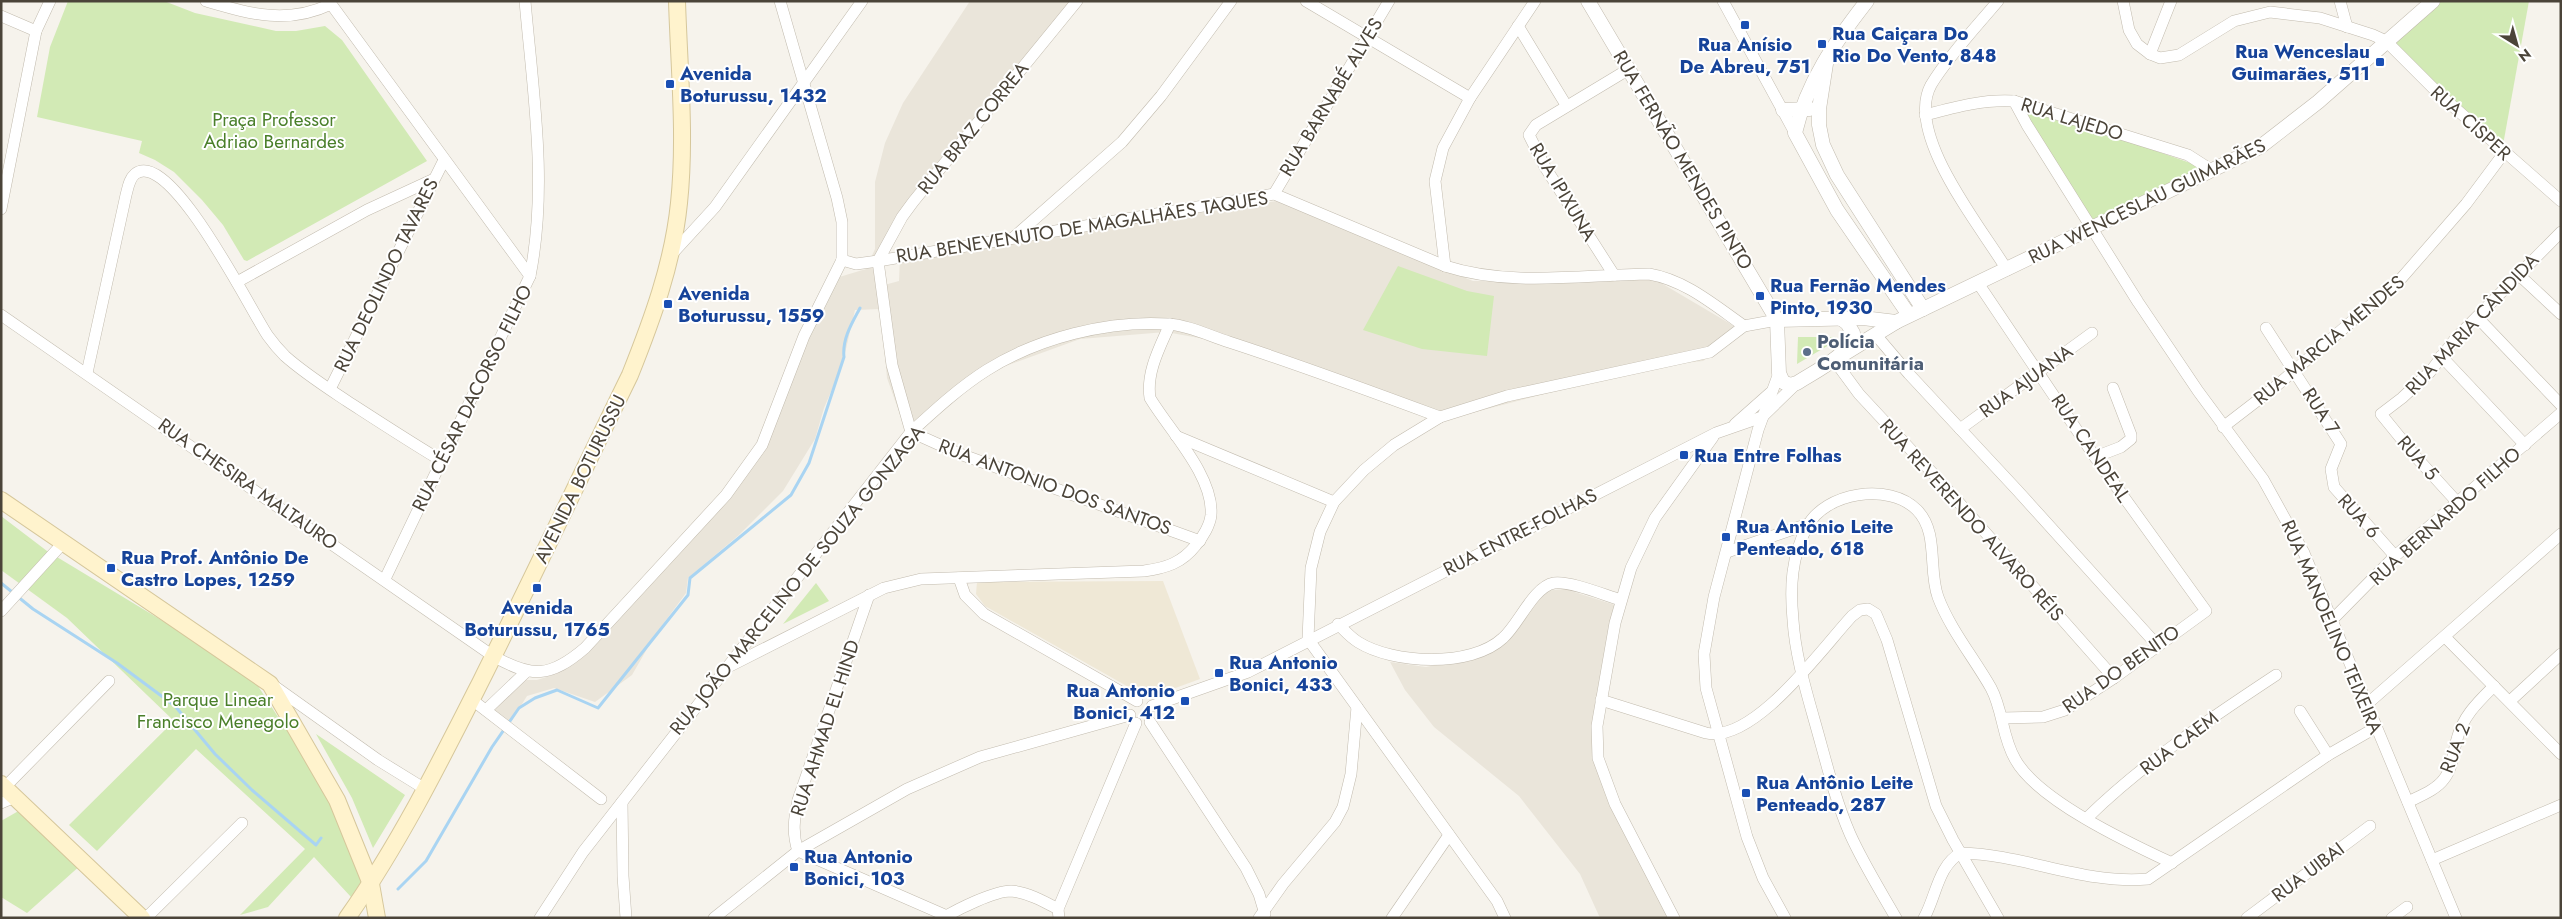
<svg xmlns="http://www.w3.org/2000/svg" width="2562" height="919" font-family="Jost,sans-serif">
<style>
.residential{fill:#eae5da}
.education{fill:#efe8d6}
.green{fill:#d2eab5}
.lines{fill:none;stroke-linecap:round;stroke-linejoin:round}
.stream{stroke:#a9d4f2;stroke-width:3}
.minor-casing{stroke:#c2bbae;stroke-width:12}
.tertiary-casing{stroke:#c2bbae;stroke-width:15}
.secondary-casing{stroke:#d6c79b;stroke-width:18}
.minor{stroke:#fff;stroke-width:11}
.tertiary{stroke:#fff;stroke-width:14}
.secondary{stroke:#fff3cd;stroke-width:16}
.transit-dot{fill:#1a4fb4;stroke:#fff;stroke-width:2}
.service-dot{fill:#5c6f8a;stroke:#fff;stroke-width:2}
.labels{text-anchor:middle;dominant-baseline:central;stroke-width:4;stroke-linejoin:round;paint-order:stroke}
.transit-label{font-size:19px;font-weight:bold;fill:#164399;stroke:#fff;text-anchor:start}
.street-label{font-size:19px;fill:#4b4439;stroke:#fff}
.park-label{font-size:19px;fill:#4a7f2a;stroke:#fff}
.service-label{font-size:19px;font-weight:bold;fill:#4e5e75;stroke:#fff;text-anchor:start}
</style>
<rect width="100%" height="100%" fill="#f6f3ec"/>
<g class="residential">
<polygon points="970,1 1071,1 898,218 877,287 899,281 900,258 1277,201 1473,281 1656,280 1734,326 1719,351 1703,361 1648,367 1441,421 1221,342 1166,332 1080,339 989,372 908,437 887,378 881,309 855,310 842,366 824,408 815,439 783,491 739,535 688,578 686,593 655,635 632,675 595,702 554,688 527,696 505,731 486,716 519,680 537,680 556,674 580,659 740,473 759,446 836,278 866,269 875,249 875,182 885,143 903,103"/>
<polygon points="1565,589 1615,605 1600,693 1604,786 1670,918 1600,918 1580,874 1519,796 1434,727 1405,690 1390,662 1426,667 1493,652 1543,591"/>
</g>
<polygon class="education" points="1163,581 1200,679 1148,698 985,606 976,594 977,582"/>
<g class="green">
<polygon points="68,1 164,1 195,13 276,31 296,31 325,26 342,40 427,161 247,261 244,260 223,225 202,200 174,172 155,160 139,153 142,141 37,117 50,47"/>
<polygon points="2428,1 2529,1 2503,145 2386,41"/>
<polygon points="2014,101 2213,171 2093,229"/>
<polygon points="1398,266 1467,291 1494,296 1487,356 1422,349 1363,330"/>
<polygon points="1798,337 1836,337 1829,345 1797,364"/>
<polygon points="1,516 47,551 229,661 258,686 280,720 295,737 343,827 361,882 351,897 314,857 268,907 240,915 305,849 196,749 97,851 69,825 174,721 67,618 1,570"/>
<polygon points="816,583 829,601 783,624"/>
<polygon points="316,734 405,795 373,848 352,798"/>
<polygon points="22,809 82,864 27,913 1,897 1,821"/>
</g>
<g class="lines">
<g class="stream">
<polyline points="1,583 33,609 117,663 175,706 215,754 252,790 316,845 321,838"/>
<path d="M398 889 426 861 492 747 519 708 535 698 557 690 598 708 688 595 690 578 791 495 809 463 844 357C842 339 852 323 860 308"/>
</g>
<defs>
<g id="minor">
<path d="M206 1C251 14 287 25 331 4L530 276"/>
<polyline points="780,1 837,198 842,222 842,260"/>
<polyline points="1306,1 1470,98"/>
<polyline points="1723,1 1795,133"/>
<path d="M1998 1C1977 26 1947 58 1931 85 1904 134 1982 228 2007 270"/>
<polyline points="2123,1 2129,30 2137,44 2150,54 2160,58 2179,55 2234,21 2270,12 2320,18 2373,35 2386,41 2440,95 2561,201"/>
<polyline points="2340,1 2347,27"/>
<polyline points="1,16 36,31"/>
<polyline points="1518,26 1566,105"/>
<polyline points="2150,54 2171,1"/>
<polyline points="2014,101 2027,125 2138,302 2198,391 2263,479 2304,553 2456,918"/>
<path d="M1925 115C1955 107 1984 99 2014 101L2188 155 2213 171"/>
<polyline points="1274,194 1389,1"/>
<polyline points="1,209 36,31 50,1"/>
<polyline points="1013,238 1122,142 1161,96 1231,1"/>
<polyline points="671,255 715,207 862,1"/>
<path d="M842 260 856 264 878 261 1274 194 1445 266C1510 287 1581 275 1649 274 1685 280 1714 305 1744 326"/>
<polyline points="1445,266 1435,181 1443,148 1470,98 1535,1"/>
<polyline points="2518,274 2561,314"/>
<polyline points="1614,275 1545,167 1529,135 1536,125 1629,69"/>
<polyline points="237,282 367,210 432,180"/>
<polyline points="1978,283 2095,457 2206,611 2114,678 2065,710 2043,717 2003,718"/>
<path d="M1 315 493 656C532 678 550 678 585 648L726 495 762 445 804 336 842 260"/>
<polyline points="2477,317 2561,405"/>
<polyline points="2266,328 2341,444 2331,469 2334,487 2395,556"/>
<polyline points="1875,334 1909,374 2017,490 2157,645"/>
<polyline points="2441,356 2525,445"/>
<polyline points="1834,360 1859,394 1939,480 2114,678"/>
<path d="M87 373 126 195C128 188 129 179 135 174 170 146 253 315 268 336 273 343 279 350 285 356 304 373 326 387 347 401 378 421 410 442 442 461"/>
<polyline points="1779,373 1758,430 1714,597 1704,654 1706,688 1747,837 1763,878 1785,918"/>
<polyline points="330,389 444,160"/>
<polyline points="1735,424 1770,393"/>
<polyline points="2223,427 2275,387 2399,281 2466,204 2504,153"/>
<polyline points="1960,429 2092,333"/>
<polyline points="911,432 892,365 878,261 902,217 913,202 1077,1"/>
<polyline points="911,432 960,454 1200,541"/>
<polyline points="1176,436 1334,502"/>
<polyline points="2095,457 2121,447 2131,439 2131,435 2113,388"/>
<polyline points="2457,502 2416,457 2381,414 2402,398 2430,372 2455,339 2561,232"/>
<polyline points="1727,552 1808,524"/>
<polyline points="959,578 965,595 984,614 1137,701"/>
<path d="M385 579 530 276C548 186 533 92 525 1"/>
<path d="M869 595 798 800C794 819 792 833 798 851L947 916"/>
<polyline points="1,611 63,543"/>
<polyline points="2332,620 2395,556 2561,413"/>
<path d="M1338 624C1344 630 1350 637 1358 642 1393 664 1471 668 1503 638 1519 624 1533 587 1554 583 1571 581 1604 595 1621 600"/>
<polyline points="2445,637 2561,754"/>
<path d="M730 666 884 588 921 579 1144 571C1166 568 1182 563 1196 545 1203 537 1210 525 1211 515 1214 476 1169 430 1150 398 1146 372 1160 347 1170 324"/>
<polyline points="274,686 378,760 425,789"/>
<polyline points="471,699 601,799"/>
<path d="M1601 700 1706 733C1754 744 1823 647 1852 616L1860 610 1868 609 1876 614 1887 640 1936 806 1953 840 1998 918"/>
<polyline points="2510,701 2561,654"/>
<polyline points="2366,705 2561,534"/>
<polyline points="1152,706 1248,672 1716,433 1762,417 1797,383"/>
<polyline points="486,710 526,672"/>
<polyline points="2300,711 2328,755"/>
<polyline points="1150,722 1246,868 1259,894 1265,914"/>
<polyline points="5,787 109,681"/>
<polyline points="622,802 623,876 626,918"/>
<path d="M2408 802C2420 796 2436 790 2444 779 2453 768 2453 752 2457 739 2463 716 2478 702 2494 686"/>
<polyline points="1,803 15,797"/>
<path d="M2087 818C2143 763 2211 718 2276 675"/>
<polyline points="2432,860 2561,805"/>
<polyline points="146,918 242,823"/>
<path d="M540 918 583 852 911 432C935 410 960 387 987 370 1038 338 1108 320 1168 324 1188 325 1210 336 1229 342 1300 365 1370 391 1440 417"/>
<polyline points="714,918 798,851 907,789 980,757 1130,715"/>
<path d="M943 918C958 909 994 891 1011 891 1027 892 1045 902 1058 909"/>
<polyline points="1059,918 1058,909 1136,723"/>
<polyline points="1259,918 1283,884 1335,822 1343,807 1351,774 1357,707"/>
<polyline points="1392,918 1449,835"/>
<polyline points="1505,918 1497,901 1308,639 1311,568 1320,532 1334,502 1364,470 1394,445 1440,417 1507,396 1710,352 1744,326 1777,320"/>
<polyline points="1674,918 1615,804 1598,758 1597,726 1615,623 1631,568 1655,518 1713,437"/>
<path d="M1896 918C1880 890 1863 863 1850 834 1834 797 1825 757 1814 719 1805 687 1795 653 1793 620 1790 588 1791 557 1807 527 1825 492 1889 482 1917 510 1939 532 1928 570 1938 597 1950 629 1974 658 1991 688 2003 710 2002 737 2015 759 2037 800 2129 843 2172 863"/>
<path d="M1924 918C1936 897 1938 865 1961 853 2023 854 2085 885 2148 879L2328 755 2375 728"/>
<polyline points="2247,918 2370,826"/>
<polyline points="2392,918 2407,907"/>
</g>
<g id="tertiary">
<path d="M1588 1 1777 320 1779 373 1783 382 1790 385 1797 383C1812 373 1854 353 1853 333L1847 323 1840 318"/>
<path d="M1867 1C1835 42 1807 82 1795 133L1837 210 1909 315"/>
<polyline points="1826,64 1819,109 1819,125 1823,145 1837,175 1923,309"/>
<polyline points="1783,110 1810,109"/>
<polyline points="1777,320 1863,318 1896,322"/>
<polyline points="1834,360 1896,322 2260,147 2318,102 2433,1"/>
</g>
<g id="secondary">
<polyline points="1,500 270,684 337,800 371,884 377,918"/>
<polyline points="1,784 142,918"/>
<path d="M347 918C399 844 440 762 481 681 532 579 580 477 630 375 652 320 673 263 679 203 686 137 679 68 677 1"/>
</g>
</defs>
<use href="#minor" class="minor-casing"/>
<use href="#tertiary" class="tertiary-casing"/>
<use href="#secondary" class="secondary-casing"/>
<use href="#minor" class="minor"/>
<use href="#tertiary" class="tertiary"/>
<use href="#secondary" class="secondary"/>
</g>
<g class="transit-dot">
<rect x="1740" y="20" width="10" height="10" rx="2.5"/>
<rect x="1817" y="39" width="10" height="10" rx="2.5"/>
<rect x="2375" y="57" width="10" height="10" rx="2.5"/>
<rect x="665" y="79" width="10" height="10" rx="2.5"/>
<rect x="1755" y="291" width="10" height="10" rx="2.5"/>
<rect x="663" y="299" width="10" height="10" rx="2.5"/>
<rect x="1679" y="450" width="10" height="10" rx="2.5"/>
<rect x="1721" y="532" width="10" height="10" rx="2.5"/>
<rect x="106" y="563" width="10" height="10" rx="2.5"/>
<rect x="532" y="583" width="10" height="10" rx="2.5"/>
<rect x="1214" y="668" width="10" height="10" rx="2.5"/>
<rect x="1180" y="696" width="10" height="10" rx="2.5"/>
<rect x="1741" y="788" width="10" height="10" rx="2.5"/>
<rect x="789" y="862" width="10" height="10" rx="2.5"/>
</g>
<circle class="service-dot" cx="1807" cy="352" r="5"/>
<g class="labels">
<g class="transit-label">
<text x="1832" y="33">Rua Caiçara Do<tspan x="1832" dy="22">Rio Do Vento, 848</tspan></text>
<text x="1745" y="44" text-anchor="middle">Rua Anísio<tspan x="1745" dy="22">De Abreu, 751</tspan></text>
<text x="2370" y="51" text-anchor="end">Rua Wenceslau<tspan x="2370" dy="22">Guimarães, 511</tspan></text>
<text x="680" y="73">Avenida<tspan x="680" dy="22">Boturussu, 1432</tspan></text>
<text x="1770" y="285">Rua Fernão Mendes<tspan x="1770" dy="22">Pinto, 1930</tspan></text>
<text x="678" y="293">Avenida<tspan x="678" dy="22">Boturussu, 1559</tspan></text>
<text x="1694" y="455">Rua Entre Folhas</text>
<text x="1736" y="526">Rua Antônio Leite<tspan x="1736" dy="22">Penteado, 618</tspan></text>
<text x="121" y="557">Rua Prof. Antônio De<tspan x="121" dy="22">Castro Lopes, 1259</tspan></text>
<text x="537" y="607" text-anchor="middle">Avenida<tspan x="537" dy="22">Boturussu, 1765</tspan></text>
<text x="1229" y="662">Rua Antonio<tspan x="1229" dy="22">Bonici, 433</tspan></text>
<text x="1175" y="690" text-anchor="end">Rua Antonio<tspan x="1175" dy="22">Bonici, 412</tspan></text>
<text x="1756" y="782">Rua Antônio Leite<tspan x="1756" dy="22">Penteado, 287</tspan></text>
<text x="804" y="856">Rua Antonio<tspan x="804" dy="22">Bonici, 103</tspan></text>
</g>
<g class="street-label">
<text transform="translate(1331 97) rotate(-59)">RUA BARNABÉ ALVES</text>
<text transform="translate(2072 119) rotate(17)">RUA LAJEDO</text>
<text transform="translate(2471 123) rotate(42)">RUA CÍSPER</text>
<text transform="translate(973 128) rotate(-51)">RUA BRAZ CORREA</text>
<text transform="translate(1683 160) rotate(59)">RUA FERNÃO MENDES PINTO</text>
<text transform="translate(1563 192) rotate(59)">RUA IPIXUNA</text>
<text transform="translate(2147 201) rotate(-26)">RUA WENCESLAU GUIMARÃES</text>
<text transform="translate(1082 227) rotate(-9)">RUA BENEVENUTO DE MAGALHÃES TAQUES</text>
<text transform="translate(386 275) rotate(-64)">RUA DEOLINDO TAVARES</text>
<text transform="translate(2472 324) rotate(-47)">RUA MARIA CÂNDIDA</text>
<text transform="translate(2329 340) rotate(-40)">RUA MÁRCIA MENDES</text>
<text transform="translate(2026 381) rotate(-36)">RUA AJUANA</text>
<text transform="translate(472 398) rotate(-64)">RUA CÉSAR DACORSO FILHO</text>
<text transform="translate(2321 411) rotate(57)">RUA 7</text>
<text transform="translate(2091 448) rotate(56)">RUA CANDEAL</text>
<text transform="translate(2418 458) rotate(49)">RUA 5</text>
<text transform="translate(580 479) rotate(-64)">AVENIDA BOTURUSSU</text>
<text transform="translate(248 484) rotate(35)">RUA CHESIRA MALTAURO</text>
<text transform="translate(1055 487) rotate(20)">RUA ANTONIO DOS SANTOS</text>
<text transform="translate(2359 516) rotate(48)">RUA 6</text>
<text transform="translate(2445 516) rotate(-42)">RUA BERNARDO FILHO</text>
<text transform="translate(1972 520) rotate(48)">RUA REVERENDO ALVARO RÉIS</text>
<text transform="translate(1520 532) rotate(-27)">RUA ENTRE-FOLHAS</text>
<text transform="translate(797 580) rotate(-51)">RUA JOÃO MARCELINO DE SOUZA GONZAGA</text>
<text transform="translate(2332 627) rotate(67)">RUA MANOELINO TEIXEIRA</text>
<text transform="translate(2121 669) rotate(-35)">RUA DO BENITO</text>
<text transform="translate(825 728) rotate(-72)">RUA AHMAD EL HIND</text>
<text transform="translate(2179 743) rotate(-37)">RUA CAEM</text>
<text transform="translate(2455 748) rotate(-69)">RUA 2</text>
<text transform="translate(2308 872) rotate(-37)">RUA UIBAI</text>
</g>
<g class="park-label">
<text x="274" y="119">Praça Professor<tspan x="274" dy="22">Adriao Bernardes</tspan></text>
<text x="218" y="699">Parque Linear<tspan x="218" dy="22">Francisco Menegolo</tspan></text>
</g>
<g class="service-label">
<text x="1817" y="341">Polícia<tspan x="1817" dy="22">Comunitária</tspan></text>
</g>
</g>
<rect width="2562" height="919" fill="none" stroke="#4b4439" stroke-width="5"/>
<g transform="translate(2517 45) rotate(143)" stroke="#ffffff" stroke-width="4" paint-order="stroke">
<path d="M0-4L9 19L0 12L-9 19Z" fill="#4b4439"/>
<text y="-8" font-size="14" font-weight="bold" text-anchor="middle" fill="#4b4439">N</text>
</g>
</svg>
